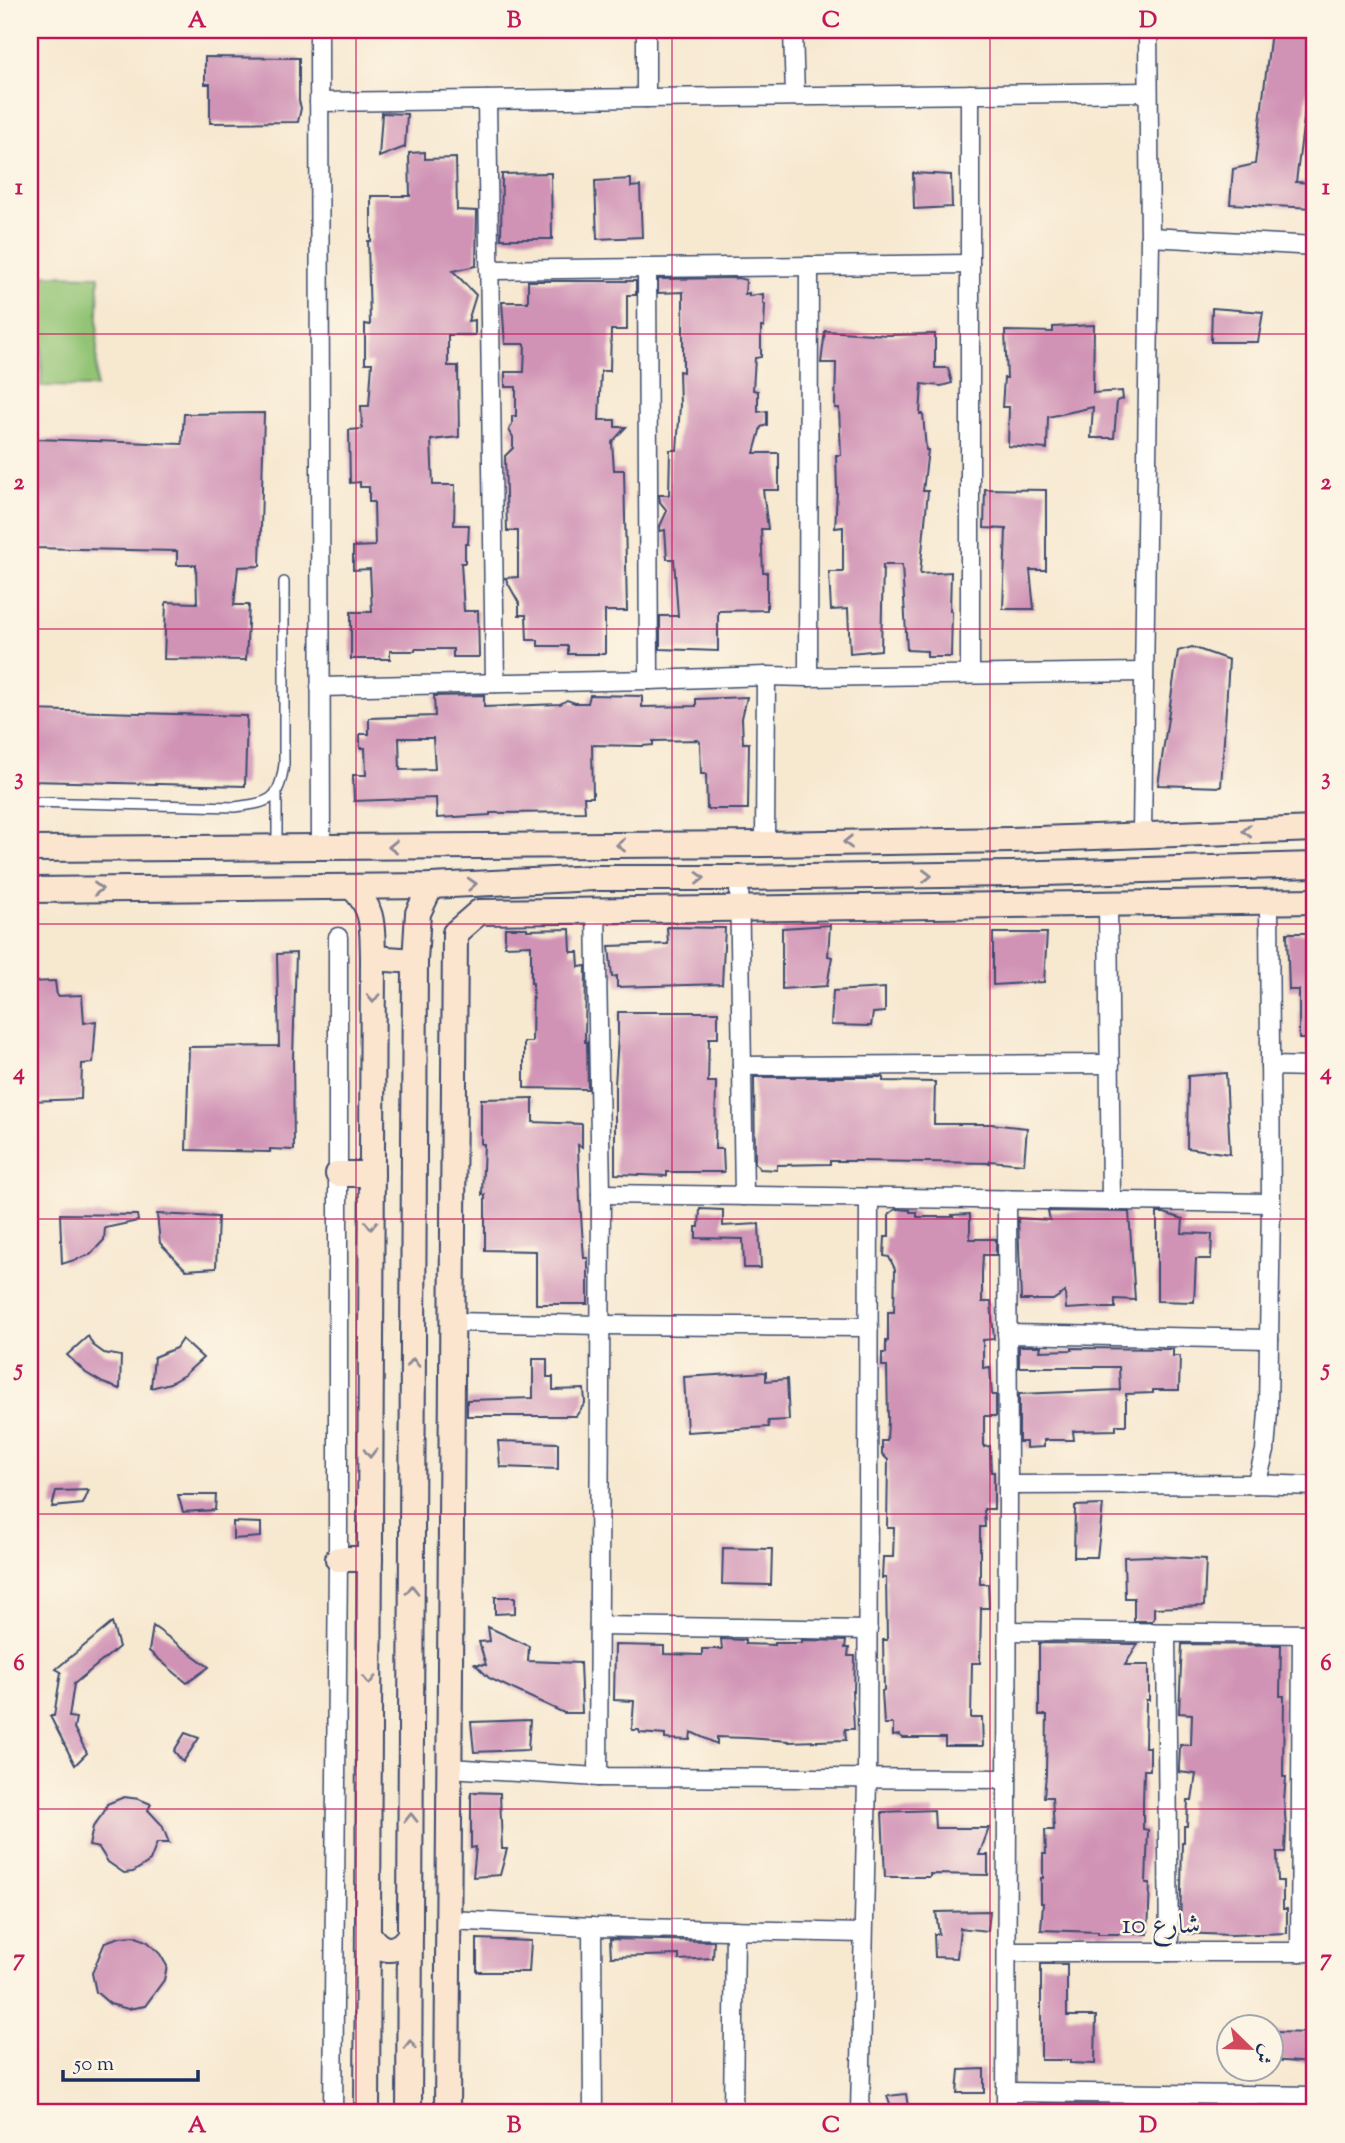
<svg xmlns="http://www.w3.org/2000/svg" width="1345" height="2143" font-family="'Sorts Mill Goudy',Amiri,serif">
<style>
.green{fill:#93c474;stroke:#577a69;stroke-width:2}
.building{fill:#d093b5;fill-rule:evenodd}
.lines{fill:none;stroke-linecap:round;stroke-linejoin:round}
.lane-casing{stroke:#3c4b6f;stroke-width:12}
.street-casing{stroke:#3c4b6f;stroke-width:21}
.secondary-casing{stroke:#3c4b6f;stroke-width:28}
.lane{stroke:#fff;stroke-width:9}
.street{stroke:#fff;stroke-width:18}
.secondary{stroke:#fbe5cf;stroke-width:24}
.oneway{stroke:#8b8a96}
.grid{fill:none;stroke:#c2185b;stroke-width:2;stroke-opacity:0.55}
.labels{text-anchor:middle;dominant-baseline:central;stroke-width:5;stroke-linejoin:round;paint-order:stroke}
.street-label{font-size:28px;fill:#1b2f5e;stroke:#fcf5e5}
.neatline{fill:none;stroke:#c2185b;stroke-width:2.5}
.grid-label{font-size:23px;text-anchor:middle;font-weight:bold;fill:#c2185b}
</style>
<rect width="100%" height="100%" fill="#fcf5e5"/>
<filter id="ink" filterUnits="userSpaceOnUse"><feTurbulence type="fractalNoise" baseFrequency=".0143" numOctaves="2"/><feDisplacementMap in="SourceGraphic" scale="14" xChannelSelector="R" yChannelSelector="G"/><feConvolveMatrix kernelMatrix="1 2 1 2 8 2 1 2 1" color-interpolation-filters="sRGB"/></filter>
<filter id="wash" filterUnits="userSpaceOnUse"><feTurbulence type="fractalNoise" baseFrequency=".00686" numOctaves="4" result="noise"/><feDisplacementMap in="SourceGraphic" scale="28" xChannelSelector="R" yChannelSelector="G"/><feGaussianBlur stdDeviation="1.57" result="paint"/><feColorMatrix in="noise" values="0 0 0 0 0 0 0 0 0 0 0 0 0 0 0 0 0 1.4 0 .05"/><feComposite in="paint" operator="in"/></filter>
<g filter="url(#wash)">
<rect width="100%" height="100%" fill="#f7e8d0"/>
<polygon class="green" points="44,275 99,276 96,387 41,386"/>
<g id="blocks">
<g class="building">
<polygon points="1271,31 1315,33 1296,182 1315,183 1315,208 1230,204 1233,169 1255,164"/>
<polygon points="205,57 299,58 299,101 301,108 298,122 210,123 210,84 205,84"/>
<polygon points="382,113 407,114 405,147 379,157"/>
<polygon points="425,152 425,159 456,158 457,210 477,211 476,266 453,271 476,295 468,321 475,320 475,335 448,335 448,366 458,366 459,437 431,440 433,485 455,485 454,525 469,525 468,544 465,544 465,563 461,563 464,611 478,611 479,657 453,657 453,649 415,649 415,651 390,651 390,659 351,659 351,612 372,612 370,569 353,570 353,547 375,546 374,502 369,502 369,487 360,487 360,482 350,483 349,430 362,429 361,406 369,406 372,363 365,363 365,324 370,325 368,241 371,241 371,196 410,196 409,153"/>
<polygon points="551,173 552,239 501,239 502,174"/>
<polygon points="913,173 951,175 952,207 914,209"/>
<polygon points="631,179 631,187 640,186 642,237 597,239 595,181"/>
<polygon points="738,278 746,280 745,294 749,293 749,296 763,294 763,304 765,304 764,327 761,327 761,357 755,358 753,390 758,391 758,412 767,411 767,425 761,427 754,453 779,453 779,490 763,490 768,529 761,529 763,572 767,572 767,610 718,611 718,651 660,649 660,616 678,616 674,559 667,559 665,530 660,531 660,526 667,511 660,502 659,495 669,495 670,450 677,450 680,405 679,371 683,372 683,292 658,293 658,279"/>
<polygon points="528,281 636,281 636,295 627,295 627,330 611,330 610,371 601,371 599,420 615,420 615,427 626,427 612,442 614,470 624,470 627,611 605,611 605,654 568,654 568,646 538,646 538,640 527,640 526,615 519,615 519,603 505,578 518,577 518,531 507,531 505,456 513,448 513,437 509,430 512,424 512,416 516,416 516,387 505,387 505,372 524,372 525,344 505,344 502,302 528,302"/>
<polygon points="1212,308 1263,312 1258,342 1211,342"/>
<polygon points="1094,325 1093,393 1122,391 1123,399 1117,401 1114,438 1091,438 1093,407 1048,417 1047,449 1008,446 1009,407 1002,407 1004,378 1007,378 1005,331 1053,332 1053,327"/>
<polygon points="825,331 888,335 935,334 935,368 948,368 952,383 941,386 922,384 920,414 923,414 926,450 928,450 923,491 928,491 920,574 951,572 950,611 952,611 951,657 927,657 927,651 907,650 902,565 883,565 881,650 850,653 848,609 831,610 829,572 843,572 843,527 835,528 837,492 836,455 841,455 839,408 835,408 836,363 821,363"/>
<polygon points="264,413 260,566 238,567 234,605 249,605 246,660 164,659 166,602 197,603 196,565 177,565 177,551 30,548 35,439 182,444 184,414"/>
<polygon points="985,489 1046,490 1046,570 1030,570 1034,609 1003,609 1006,529 984,528"/>
<polygon points="1192,647 1229,660 1221,787 1158,785 1178,651"/>
<path d="M484 695V707L560 704 567 700 575 703H588L590 695 642 696V707L696 706V699L747 697 742 718 743 743H749L748 809H707L706 774H701L700 742 698 740 653 741V745L642 746 592 745 593 797H584L585 812 490 813V815L437 818 436 798 354 801 353 775H366L365 748H360V734H369V718L435 716 434 696ZM399 738H433L435 769 400 770Z"/>
<polygon points="30,710 247,716 245,786 30,781"/>
<polygon points="830,925 828,956 832,957 827,986 782,989 782,928"/>
<polygon points="667,927 725,928 722,984 617,987 617,976 612,977 609,946 668,944"/>
<polygon points="505,928 527,928 527,930 570,929 571,952 578,952 579,967 586,966 585,1042 587,1042 588,1089 524,1088 524,1042 532,1042 533,983 531,983 531,945 505,946"/>
<polygon points="993,933 1047,933 1044,982 993,985"/>
<polygon points="1287,933 1315,933 1315,1039 1299,1039 1299,990 1289,990"/>
<polygon points="296,953 293,1058 294,1150 270,1149 270,1152 186,1150 189,1047 279,1046 277,954"/>
<polygon points="55,981 57,996 82,995 84,1023 96,1021 93,1063 82,1064 81,1099 30,1101 30,982"/>
<polygon points="885,988 885,1012 873,1013 871,1026 831,1025 833,991"/>
<polygon points="618,1012 718,1012 718,1038 709,1038 708,1082 716,1082 715,1149 723,1149 724,1172 667,1172 667,1176 615,1174 615,1085 618,1037"/>
<polygon points="1226,1073 1230,1154 1187,1148 1188,1076"/>
<polygon points="754,1077 883,1077 883,1081 935,1082 934,1124 991,1124 1027,1128 1024,1164 990,1161 990,1163 859,1161 830,1161 830,1164 777,1165 777,1170 760,1169 755,1163"/>
<polygon points="533,1098 533,1122 582,1124 582,1147 578,1145 580,1201 584,1258 588,1258 588,1304 536,1304 536,1251 485,1250 485,1195 482,1195 484,1144 481,1144 481,1099"/>
<polygon points="700,1209 723,1210 723,1226 759,1224 761,1268 744,1268 743,1239 696,1238 696,1227 699,1227"/>
<polygon points="896,1209 910,1210 910,1212 917,1212 917,1217 953,1217 952,1215 970,1214 970,1239 996,1239 996,1255 983,1255 982,1273 982,1302 991,1302 994,1339 983,1340 983,1368 990,1367 992,1395 996,1395 996,1416 984,1416 984,1447 990,1446 991,1472 994,1472 994,1509 984,1509 985,1527 980,1527 980,1584 988,1584 989,1608 981,1608 980,1663 972,1663 971,1718 982,1718 983,1746 945,1746 945,1738 902,1738 899,1735 893,1736 893,1724 884,1724 882,1691 884,1690 883,1640 887,1640 886,1578 882,1578 883,1557 893,1557 894,1528 887,1528 888,1460 882,1454 882,1441 887,1441 888,1420 887,1366 882,1366 882,1353 886,1353 886,1341 888,1341 888,1312 894,1312 895,1269 889,1257 884,1256 885,1237 889,1237 889,1214"/>
<polygon points="1048,1211 1129,1212 1135,1300 1115,1299 1115,1308 1100,1308 1100,1307 1066,1309 1065,1292 1053,1300 1021,1300 1018,1218 1050,1220"/>
<polygon points="1157,1213 1164,1213 1183,1219 1182,1233 1212,1234 1211,1259 1196,1259 1194,1302 1157,1301"/>
<polygon points="60,1214 137,1215 138,1221 105,1228 104,1240 90,1255 62,1264"/>
<polygon points="157,1214 218,1217 216,1268 186,1270 160,1243"/>
<polygon points="88,1336 93,1345 104,1353 121,1356 120,1389 103,1383 86,1373 67,1355"/>
<polygon points="182,1339 203,1358 184,1375 170,1383 151,1388 154,1357 176,1348"/>
<polygon points="1019,1346 1041,1346 1040,1351 1072,1350 1072,1348 1173,1349 1173,1356 1180,1356 1179,1390 1153,1390 1153,1393 1126,1394 1126,1425 1116,1425 1116,1430 1073,1431 1074,1440 1044,1440 1044,1447 1026,1448 1026,1442 1019,1442 1019,1394 1120,1390 1119,1367 1019,1367"/>
<polygon points="533,1359 547,1359 547,1377 553,1377 553,1390 584,1389 585,1403 576,1416 467,1416 467,1400 533,1398"/>
<polygon points="766,1372 766,1381 787,1379 789,1420 768,1421 769,1427 687,1432 684,1377"/>
<polygon points="498,1441 558,1443 558,1469 500,1467"/>
<polygon points="89,1490 83,1504 52,1507 56,1491"/>
<polygon points="178,1495 216,1495 215,1510 183,1512"/>
<polygon points="1103,1505 1097,1557 1074,1557 1075,1506"/>
<polygon points="233,1522 261,1523 261,1537 233,1539"/>
<polygon points="723,1548 772,1549 771,1585 722,1584"/>
<polygon points="1152,1556 1206,1559 1204,1606 1154,1608 1154,1618 1152,1621 1134,1621 1134,1598 1125,1598 1124,1557"/>
<polygon points="495,1597 515,1597 515,1613 495,1614"/>
<polygon points="112,1623 119,1647 74,1684 69,1717 76,1718 74,1728 87,1753 75,1765 50,1716 54,1716 61,1672 56,1669"/>
<polygon points="153,1626 209,1667 187,1683 149,1651"/>
<polygon points="488,1627 529,1646 528,1661 580,1663 582,1713 564,1713 489,1678 475,1664 486,1665 479,1642 490,1641"/>
<polygon points="721,1639 745,1640 745,1644 775,1645 775,1643 802,1643 802,1640 846,1641 845,1648 849,1648 848,1656 855,1656 854,1691 852,1691 854,1729 845,1729 846,1740 789,1742 789,1741 747,1738 717,1737 717,1744 691,1732 690,1740 665,1739 665,1735 640,1733 639,1730 632,1730 634,1701 614,1700 615,1645 664,1646 664,1654 702,1655 702,1649 722,1649"/>
<polygon points="1039,1643 1138,1644 1125,1665 1149,1665 1149,1700 1146,1700 1145,1747 1150,1747 1150,1770 1144,1770 1143,1803 1143,1829 1148,1830 1146,1883 1150,1883 1148,1934 1098,1934 1098,1932 1041,1930 1043,1903 1041,1903 1041,1878 1043,1878 1043,1854 1046,1854 1045,1830 1054,1830 1052,1797 1044,1797 1046,1774 1047,1715 1039,1715"/>
<polygon points="1182,1644 1281,1645 1280,1696 1284,1696 1283,1777 1286,1777 1284,1800 1286,1828 1285,1852 1277,1852 1278,1881 1283,1881 1283,1909 1287,1909 1287,1933 1231,1935 1180,1933 1182,1842 1184,1842 1184,1826 1187,1826 1188,1800 1192,1800 1196,1774 1179,1772 1180,1745 1191,1745 1192,1714 1179,1713"/>
<polygon points="530,1720 528,1750 474,1752 471,1722"/>
<polygon points="185,1733 199,1738 183,1762 174,1751"/>
<polygon points="471,1792 500,1793 502,1849 507,1849 500,1875 473,1877 476,1847 471,1848"/>
<polygon points="124,1797 139,1799 151,1804 148,1810 162,1825 169,1843 157,1843 150,1861 133,1872 124,1873 108,1862 99,1848 89,1846 93,1827 104,1812 107,1804"/>
<polygon points="934,1810 935,1828 989,1828 979,1855 988,1855 988,1875 930,1874 930,1877 885,1877 882,1812"/>
<polygon points="990,1911 988,1931 960,1928 957,1958 935,1957 934,1934 939,1934 936,1912"/>
<polygon points="134,1936 148,1942 160,1954 167,1966 164,1980 145,2006 128,2009 110,2004 96,1992 92,1973 105,1942 120,1937"/>
<polygon points="477,1939 531,1941 529,1972 477,1972"/>
<polygon points="610,1939 714,1941 713,1958 679,1960 679,1955 611,1957"/>
<polygon points="1041,1964 1067,1964 1067,2016 1096,2016 1095,2064 1070,2063 1070,2060 1041,2060"/>
<polygon points="1272,2032 1312,2033 1312,2063 1271,2060"/>
<polygon points="984,2069 984,2093 957,2093 959,2070"/>
<polygon points="906,2094 909,2113 893,2113 887,2096"/>
<polygon points="1039,2104 1121,2105 1121,2113 1039,2113"/>
</g>
</g>
</g>
<g filter="url(#ink)">
<use href="#blocks" fill-opacity="0" stroke="#3c4b6f" stroke-width="2"/>
<g class="lines">
<defs>
<g id="lane">
<polyline points="277,793 277,844"/>
<path d="M30 802 235 807C270 802 279 802 284 764V582"/>
</g>
<g id="street">
<polyline points="319,30 321,848"/>
<polyline points="793,30 795,96"/>
<polyline points="646,98 646,30"/>
<polyline points="487,100 495,683"/>
<polyline points="319,102 1148,92"/>
<polyline points="1150,237 1315,246"/>
<polyline points="647,268 649,680"/>
<polyline points="489,270 970,264"/>
<polyline points="970,674 970,94"/>
<polyline points="808,677 809,266"/>
<polyline points="320,687 649,680 766,676 808,677 1143,672"/>
<polyline points="1142,834 1150,237 1148,30"/>
<polyline points="765,844 766,676"/>
<polyline points="739,878 744,1196"/>
<polyline points="1108,904 1111,1201"/>
<polyline points="596,911 601,1194 598,1777"/>
<polyline points="742,1066 1110,1064"/>
<polyline points="1270,1066 1315,1067"/>
<polyline points="601,1194 1271,1203"/>
<polyline points="452,1322 601,1325 869,1327"/>
<polyline points="1007,1334 1269,1339"/>
<polyline points="1256,1484 1265,1451 1268,1412 1271,1203 1269,902"/>
<polyline points="1008,1485 1256,1484 1315,1486"/>
<polyline points="599,1626 868,1630"/>
<polyline points="1008,1631 1315,1634"/>
<polyline points="1166,1633 1169,1952"/>
<polyline points="449,1768 598,1777 1007,1779"/>
<polyline points="449,1920 592,1927 863,1933"/>
<polyline points="592,1927 593,2113"/>
<polyline points="1007,1952 1315,1952"/>
<polyline points="1300,1952 1302,1634"/>
<polyline points="1006,2092 1315,2096"/>
<polyline points="333,2113 338,1559 338,937"/>
<polyline points="733,2113 735,1930"/>
<polyline points="860,2113 867,1778 869,1198"/>
<polyline points="1006,2113 1008,1485 1007,1200"/>
</g>
<g id="secondary">
<polyline points="30,849 765,844 1011,840 1315,829"/>
<path d="M352 887C375 909 372 928 373 958L367 2113"/>
<polyline points="30,890 431,886 594,878 739,878 1011,874 1315,865"/>
<polyline points="373,958 415,961"/>
<polyline points="338,1174 372,1174"/>
<polyline points="338,1559 370,1559"/>
<path d="M368 1933C380 1953 396 1955 410 1935"/>
<polyline points="409,2113 415,961 418,913 431,886"/>
<polyline points="447,2113 455,933 479,912 1315,901"/>
</g>
</defs>
<use href="#lane" class="lane-casing"/>
<use href="#street" class="street-casing"/>
<use href="#secondary" class="secondary-casing"/>
<use href="#lane" class="lane"/>
<use href="#street" class="street"/>
<use href="#secondary" class="secondary"/>
</g>
<defs><path id="oneway-chevron" d="M-2-3.5L2.5 0L-2 3.5" fill="none" stroke-width="1.6" stroke-linecap="round" stroke-linejoin="round" transform="scale(1.75)"/></defs>
<g class="oneway">
<use href="#oneway-chevron" transform="translate(1247 831) rotate(178)"/>
<use href="#oneway-chevron" transform="translate(848 842) rotate(179)"/>
<use href="#oneway-chevron" transform="translate(621 845) rotate(179)"/>
<use href="#oneway-chevron" transform="translate(393 847) rotate(179)"/>
<use href="#oneway-chevron" transform="translate(927 876) rotate(-1)"/>
<use href="#oneway-chevron" transform="translate(700 878)"/>
<use href="#oneway-chevron" transform="translate(472 884) rotate(-3)"/>
<use href="#oneway-chevron" transform="translate(98 889) rotate(-1)"/>
<use href="#oneway-chevron" transform="translate(373 998) rotate(90)"/>
<use href="#oneway-chevron" transform="translate(371 1225) rotate(90)"/>
<use href="#oneway-chevron" transform="translate(413 1363) rotate(-90)"/>
<use href="#oneway-chevron" transform="translate(370 1453) rotate(90)"/>
<use href="#oneway-chevron" transform="translate(412 1590) rotate(-90)"/>
<use href="#oneway-chevron" transform="translate(369 1680) rotate(90)"/>
<use href="#oneway-chevron" transform="translate(411 1818) rotate(-90)"/>
<use href="#oneway-chevron" transform="translate(410 2045) rotate(-90)"/>
</g>
</g>
<path class="grid" d="M356 30V2113M672 30V2113M990 30V2113M30 334H1315M30 629H1315M30 924H1315M30 1219H1315M30 1514H1315M30 1809H1315"/>
<g class="labels">
<g class="street-label">
<text x="1161" y="1926">شارع 10</text>
</g>
</g>
<rect width="1345" height="2143" fill="none" stroke="#fcf5e5" stroke-width="77"/>
<g transform="translate(1250 2048) rotate(113)"><circle r="33" fill="#fcf5e5" stroke="#a2a6af" stroke-width="2"/>
<path d="M0-5L12 26L0 18L-12 26Z" fill="#d1495b"/>
<text y="-10" font-size="19" font-weight="bold" text-anchor="middle" fill="#1b2f5e">ش</text>
</g>
<path d="M63 2070v10h135v-10" fill="none" stroke="#1b2f5e" stroke-width="3.5"/>
<text x="74" y="2070" font-size="21" fill="#1b2f5e" stroke="#fcf5e5" stroke-width="5" paint-order="stroke">50 m</text>
<rect x="38" y="38" width="1268" height="2066" class="neatline"/>
<g class="grid-label">
<text x="197" y="27">A</text>
<text x="514" y="27">B</text>
<text x="831" y="27">C</text>
<text x="1148" y="27">D</text>
<text x="19" y="194">1</text>
<text x="1326" y="194">1</text>
<text x="19" y="489">2</text>
<text x="1326" y="489">2</text>
<text x="19" y="784">3</text>
<text x="1326" y="784">3</text>
<text x="19" y="1079">4</text>
<text x="1326" y="1079">4</text>
<text x="19" y="1375">5</text>
<text x="1326" y="1375">5</text>
<text x="19" y="1670">6</text>
<text x="1326" y="1670">6</text>
<text x="19" y="1965">7</text>
<text x="1326" y="1965">7</text>
<text x="197" y="2132">A</text>
<text x="514" y="2132">B</text>
<text x="831" y="2132">C</text>
<text x="1148" y="2132">D</text>
</g>
</svg>
